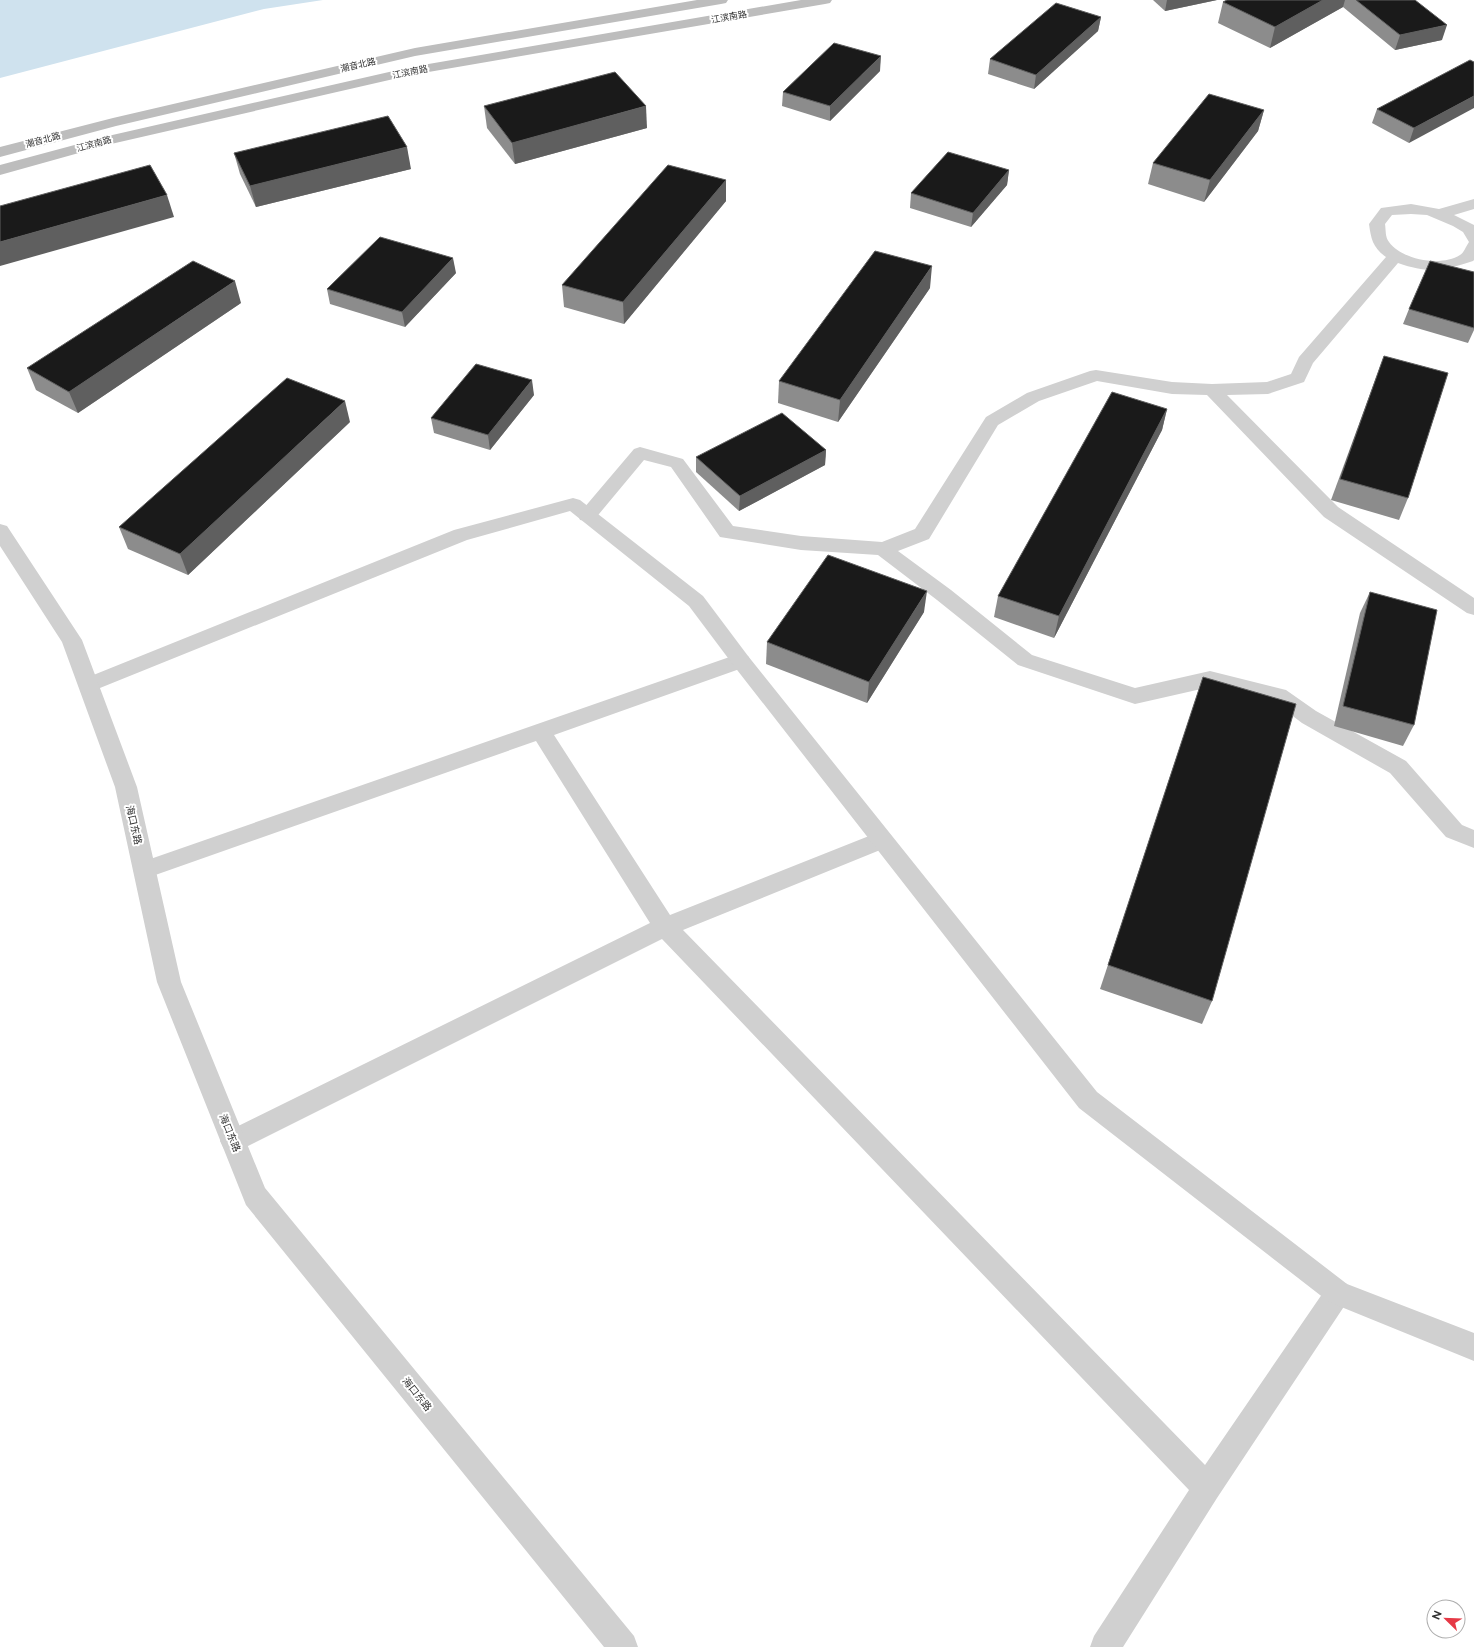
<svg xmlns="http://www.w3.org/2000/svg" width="1474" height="1647" font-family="Raleway,'Noto Sans SC',sans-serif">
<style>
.water{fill:#cfe2ee}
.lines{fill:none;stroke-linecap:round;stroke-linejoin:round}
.service{fill:#d0d0d0;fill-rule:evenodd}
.minor{fill:#d0d0d0;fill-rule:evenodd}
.tertiary{fill:#d0d0d0;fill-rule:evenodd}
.secondary{fill:#bdbdbd;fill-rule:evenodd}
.wall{fill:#8c8c8c}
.shaded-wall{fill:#5f5f5f}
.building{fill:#1a1a1a;stroke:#5f5f5f}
.labels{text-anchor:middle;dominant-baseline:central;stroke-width:4;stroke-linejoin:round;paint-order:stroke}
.far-street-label{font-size:9px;fill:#333;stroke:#fff}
.street-label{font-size:10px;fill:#333;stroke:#fff}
</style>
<rect width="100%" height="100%" fill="#fff"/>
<polygon class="water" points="0,0 323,0 264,9 0,78"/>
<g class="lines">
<g class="service">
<path d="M1474 199V209L1454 215 1474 225V260L1473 261C1442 271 1430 274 1398 263L1313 363 1304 382 1268 394 1227 395 1338 507 1474 598V615L1467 613 1324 517 1207 395 1172 394 1097 381 1039 401 998 425 929 539 898 551 951 590 1032 655 1135 688 1210 671 1286 690 1316 711 1406 761 1462 825 1474 830V848L1446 837 1390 773 1302 723 1273 701 1210 687 1135 704 1018 665 937 600 878 555 801 550 720 537 671 467 644 460 594 520 587 521 580 520 578 515 634 449 640 447 683 459 733 526 801 536 882 542 915 529 986 417 1027 393 1090 371 1096 370 1172 382 1212 384 1267 382 1291 374 1299 357 1386 257C1373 248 1371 239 1369 224L1381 208 1411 204 1439 209ZM1411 214 1427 215 1453 226 1463 232 1469 242C1466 246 1464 253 1460 255 1441 267 1402 260 1389 242 1385 237 1386 230 1385 224L1392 215Z"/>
<polygon points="741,653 748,656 751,661 748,666 554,735 670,915 874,834 882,831 890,834 893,840 890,846 683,930 1205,1465 1329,1284 1338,1280 1347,1284 1351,1293 1347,1302 1217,1498 1123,1647 1090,1647 1094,1636 1189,1490 662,939 242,1149 233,1153 224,1149 220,1141 224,1133 650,923 536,741 144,879 136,876 133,870 136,864"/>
</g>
<polygon class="minor" points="573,498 580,500 703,596 748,656 1097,1092 1347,1284 1474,1333 1474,1361 1329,1302 1079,1108 734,666 689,606 570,511 467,540 95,690 88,693 81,690 78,685 81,680 454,530"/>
<polygon class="tertiary" points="0,524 7,526 82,640 137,787 181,982 265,1188 634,1636 638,1647 604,1647 246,1205 157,982 115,787 62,642 0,546"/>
<g class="secondary">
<polygon points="697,0 728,0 726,3 721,4 415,56 116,126 0,157 0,147 113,118 415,48"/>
<polygon points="801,0 832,0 830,3 825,4 411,75 111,144 0,175 0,165 108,136 411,67"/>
</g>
</g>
<g class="wall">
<polygon points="1153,0 1217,0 1165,11"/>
<polygon points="1227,0 1415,0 1442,40 1395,50 1343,7 1270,48 1218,23 1223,2"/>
<polygon points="1101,17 1098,31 1034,89 988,74 990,59"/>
<polygon points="1474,62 1409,143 1372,123 1377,109"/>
<polygon points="880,71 830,121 782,106 783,92"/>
<polygon points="484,106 647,128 515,164 487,128"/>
<polygon points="1264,110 1258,131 1204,202 1148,184 1153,163"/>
<polygon points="234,153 411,169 256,207 240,174"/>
<polygon points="1009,170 1007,185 971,227 910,208 911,193"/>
<polygon points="726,180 726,201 624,324 564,307 562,285"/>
<polygon points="1474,272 1474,330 1468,343 1403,324 1409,309"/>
<polygon points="456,273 405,327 330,304 327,289"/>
<polygon points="930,288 838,422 778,403 779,381"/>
<polygon points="241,303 78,413 36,390 27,368"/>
<polygon points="1384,356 1408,498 1399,520 1331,500"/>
<polygon points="534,395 490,450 434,433 431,418"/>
<polygon points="1167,409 1162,430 1054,638 994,617 998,596"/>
<polygon points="350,422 188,575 128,549 119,527"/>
<polygon points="826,450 825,465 739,511 696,472 696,457"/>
<polygon points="1370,592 1414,725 1403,746 1334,726 1360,613"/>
<polygon points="924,612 867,703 766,664 767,642"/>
<polygon points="1203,677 1212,1001 1202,1024 1100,989"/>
</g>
<g class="shaded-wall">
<polygon points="1167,0 1217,0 1165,11"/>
<polygon points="1323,0 1345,0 1343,7 1270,48 1275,27"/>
<polygon points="1101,17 1098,31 1034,89 1036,75"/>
<polygon points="1447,25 1442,40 1395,50 1400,35"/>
<polygon points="881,56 880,71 830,121 830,106"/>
<polygon points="1474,96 1474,108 1409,143 1414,128"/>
<polygon points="646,106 647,128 515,164 512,143"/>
<polygon points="1264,110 1258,131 1204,202 1210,180"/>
<polygon points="407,147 411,169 256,207 250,186"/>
<polygon points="1009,170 1007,185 971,227 973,213"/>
<polygon points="726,180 726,201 624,324 623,302"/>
<polygon points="167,195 174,217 0,266 0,242"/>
<polygon points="453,258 456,273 405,327 402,312"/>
<polygon points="932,266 930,288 838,422 840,400"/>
<polygon points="235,281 241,303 78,413 69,392"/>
<polygon points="532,380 534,395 490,450 488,435"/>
<polygon points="345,401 350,422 188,575 180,554"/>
<polygon points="1167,409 1162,430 1054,638 1059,616"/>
<polygon points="826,450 825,465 739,511 740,496"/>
<polygon points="927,591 924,612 867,703 869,682"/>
</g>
<g class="building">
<polygon points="1227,0 1323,0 1275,27 1223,2"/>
<polygon points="1356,0 1415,0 1447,25 1400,35"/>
<polygon points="1056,3 1101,17 1036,75 990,59"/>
<polygon points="834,43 881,56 830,106 783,92"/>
<polygon points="1470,60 1474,62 1474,96 1414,128 1377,109"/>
<polygon points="615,72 646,106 512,143 484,106"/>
<polygon points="1209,94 1264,110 1210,180 1153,163"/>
<polygon points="388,116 407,147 250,186 234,153"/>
<polygon points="948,152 1009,170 973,213 911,193"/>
<polygon points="150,165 167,195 0,242 0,206"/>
<polygon points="668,165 726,180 623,302 562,285"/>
<polygon points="380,237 453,258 402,312 327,289"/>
<polygon points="875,251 932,266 840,400 779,381"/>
<polygon points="193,261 235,281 69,392 27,368"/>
<polygon points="1430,261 1474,272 1474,328 1409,309"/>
<polygon points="1384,356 1448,373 1408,498 1340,479"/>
<polygon points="476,364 532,380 488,435 431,418"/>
<polygon points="287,378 345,401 180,554 119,527"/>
<polygon points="1112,392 1167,409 1059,616 998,596"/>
<polygon points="782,413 826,450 740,496 696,457"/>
<polygon points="828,555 927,591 869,682 767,642"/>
<polygon points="1370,592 1437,610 1414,725 1343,706"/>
<polygon points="1203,677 1296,704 1212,1001 1108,965"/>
</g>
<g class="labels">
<g class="far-street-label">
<text transform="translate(729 17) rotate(-10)">江滨南路</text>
<text transform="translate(358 65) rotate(-13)">潮音北路</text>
<text transform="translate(410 72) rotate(-11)">江滨南路</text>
<text transform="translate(43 140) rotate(-15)">潮音北路</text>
<text transform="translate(94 144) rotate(-15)">江滨南路</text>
</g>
<g class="street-label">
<text transform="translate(134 825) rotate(77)">海口东路</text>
<text transform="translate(230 1133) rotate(68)">海口东路</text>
<text transform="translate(417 1394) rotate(51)">海口东路</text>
</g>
</g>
<g transform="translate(1446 1619) rotate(293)"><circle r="19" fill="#ffffff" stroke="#adadad"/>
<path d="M0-3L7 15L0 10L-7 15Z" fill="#e63946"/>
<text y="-6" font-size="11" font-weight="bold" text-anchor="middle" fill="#333333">N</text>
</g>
</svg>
